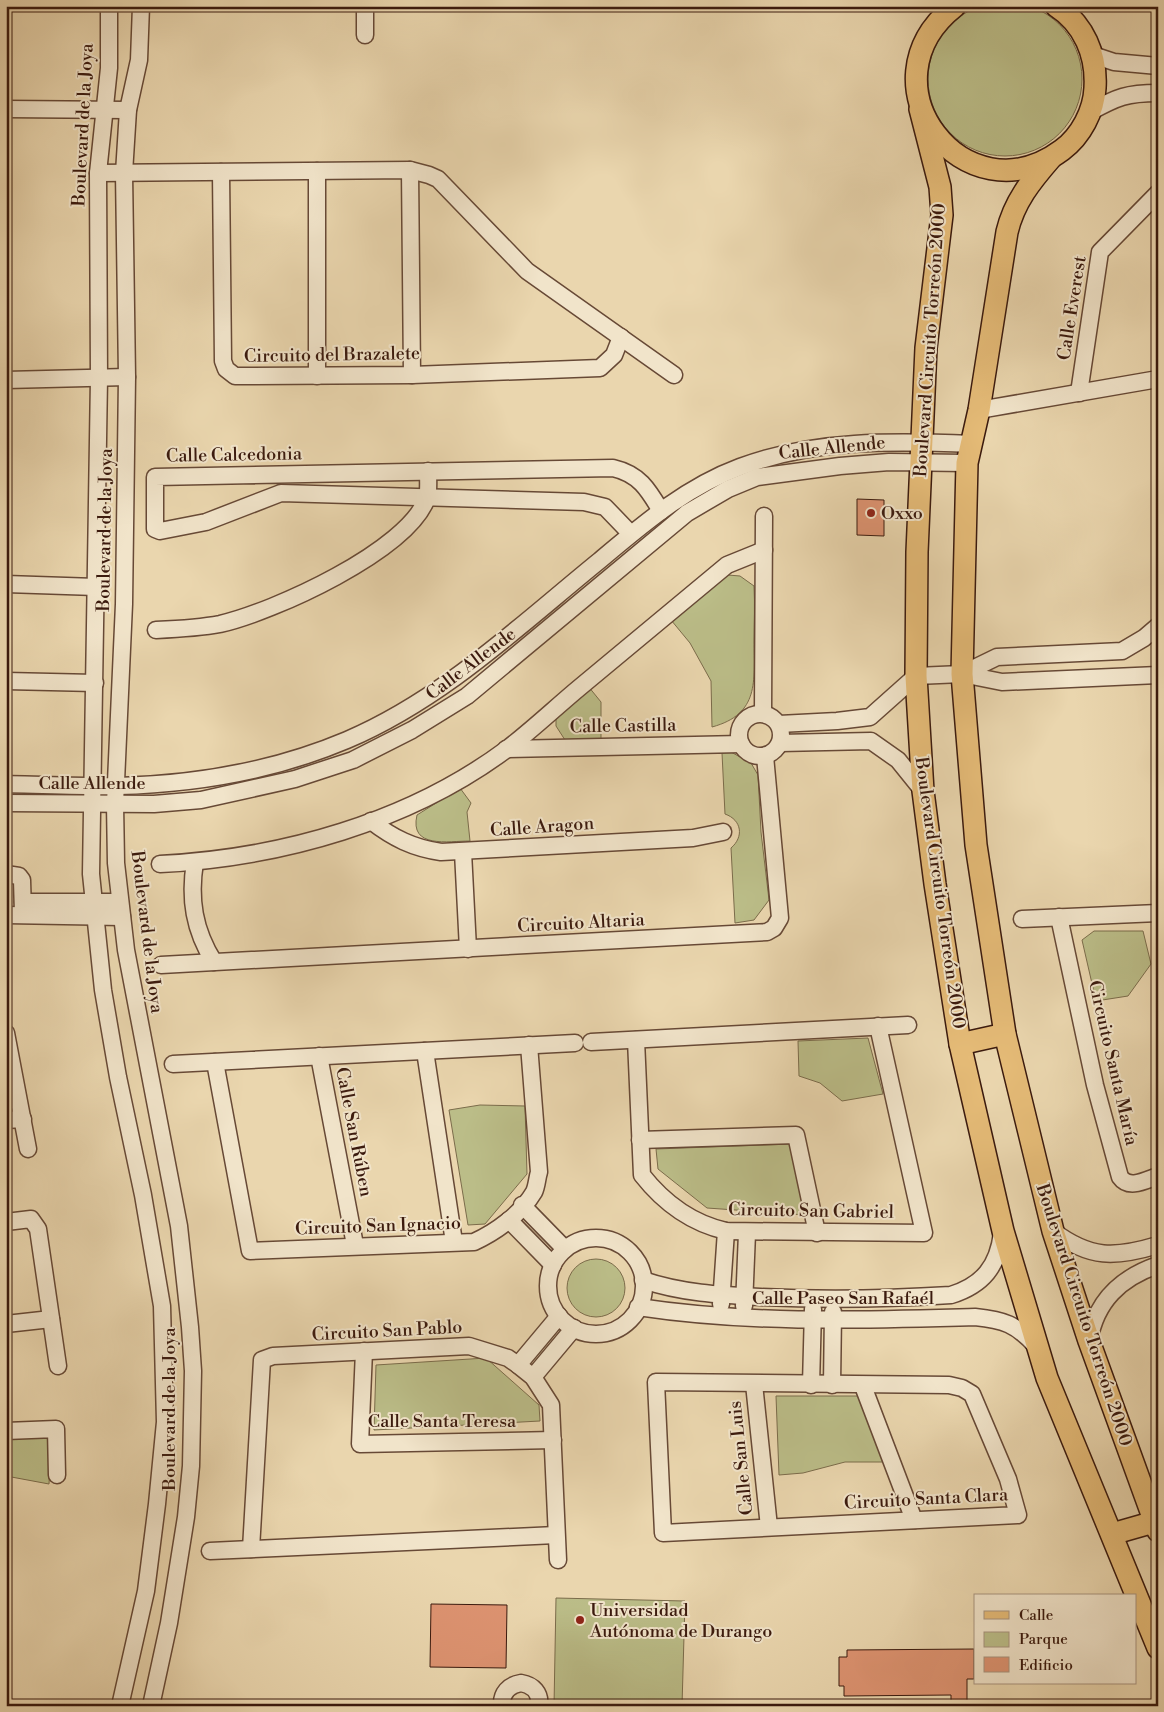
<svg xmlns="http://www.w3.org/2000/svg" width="1164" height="1712" font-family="'Libre Bodoni',serif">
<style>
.green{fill:#bbbd88;stroke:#7b6c4b}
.building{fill:#dd9371;stroke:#3b1a0e}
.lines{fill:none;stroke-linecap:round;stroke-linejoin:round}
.minor-casing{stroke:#674936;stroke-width:19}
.major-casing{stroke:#3b1a0e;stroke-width:24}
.minor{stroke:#f1e4ca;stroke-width:16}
.major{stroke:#e5bb77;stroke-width:21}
.poi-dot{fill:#8f2418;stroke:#f1e4ca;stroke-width:2}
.labels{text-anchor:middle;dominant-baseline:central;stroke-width:4;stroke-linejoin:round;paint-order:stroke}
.street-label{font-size:18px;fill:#3b1a0e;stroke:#f1e4ca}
.poi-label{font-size:18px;fill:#3b1a0e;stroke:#f1e4ca;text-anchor:start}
</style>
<rect width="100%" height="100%" fill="#ead6ae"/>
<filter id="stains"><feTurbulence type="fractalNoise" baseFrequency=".004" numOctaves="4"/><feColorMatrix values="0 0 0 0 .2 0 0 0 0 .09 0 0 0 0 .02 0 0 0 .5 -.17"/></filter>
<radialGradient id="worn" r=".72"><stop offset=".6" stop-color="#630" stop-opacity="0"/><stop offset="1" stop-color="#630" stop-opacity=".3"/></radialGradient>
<g class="green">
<circle cx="1005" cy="79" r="77"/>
<path d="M728 575 740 576 754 586C755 605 754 623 754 641 754 681 760 714 712 727L711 681 690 643 671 620Z"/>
<polygon points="588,686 601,702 601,740 565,740 556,726 556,713"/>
<path d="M731 752 751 763 758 775 761 832 769 900 754 920 735 923 731 848C744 837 742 820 725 814L722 753Z"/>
<path d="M460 788 471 803 467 812 470 841C448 841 409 849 417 815Z"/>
<polygon points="1094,931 1143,931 1151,964 1128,996 1096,1001 1082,940"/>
<polygon points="868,1038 883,1094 842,1101 820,1083 799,1076 798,1041"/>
<polygon points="480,1105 525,1106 527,1174 485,1224 468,1225 449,1110"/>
<polygon points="791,1144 806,1215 707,1208 658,1169 656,1149"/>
<circle cx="596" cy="1288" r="29"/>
<polygon points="486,1358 539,1405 540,1421 374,1430 376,1365"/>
<polygon points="776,1396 858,1396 884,1462 845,1462 803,1473 779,1475"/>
<polygon points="52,1432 49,1484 6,1476 6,1437"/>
<polygon points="556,1598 685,1601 682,1706 554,1706"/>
</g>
<g class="building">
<polygon points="857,499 884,500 884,536 857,535"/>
<polygon points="431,1604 507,1605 506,1668 430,1667"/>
<polygon points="974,1649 974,1679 967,1679 967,1705 951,1705 951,1695 844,1696 844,1686 839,1686 839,1657 847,1657 847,1650"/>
</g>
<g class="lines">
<defs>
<g id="minor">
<polyline points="109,6 109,68 98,173 99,378 91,874 103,990 118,1077 143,1195 162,1306 165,1422 157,1504 146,1591 120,1706"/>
<polyline points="141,6 139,60 128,110 124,173 127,377 124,604 115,804 116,863 126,950 179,1226 190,1327 193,1371 191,1466 186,1517 169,1623 151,1706"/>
<polyline points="365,6 365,35"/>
<polyline points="1093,55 1114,62 1158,66"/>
<polyline points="6,109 128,110"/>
<path d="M1090 112C1117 97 1127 93 1158 93"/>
<polyline points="410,170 412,375"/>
<polyline points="221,172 223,361 226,369 235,376 412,375 600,368 614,355 621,337"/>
<polyline points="98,173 410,170 429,175 438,179 527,271 674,375"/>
<polyline points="317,376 317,171"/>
<polyline points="6,380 127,377"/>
<polyline points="1079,393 1100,252 1158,193"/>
<polyline points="979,410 1158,379"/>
<path d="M631 534 605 507 584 502 281 493 206 522 160 531 155 529V477L613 468C639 474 648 489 661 511"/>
<polyline points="6,584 96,587"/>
<path d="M156 630C178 629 199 628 220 624 273 612 408 551 427 498 429 490 428 480 428 471"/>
<polyline points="962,674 997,657 1122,651 1144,638 1158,626"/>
<polyline points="6,681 95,683"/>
<polyline points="763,713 764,516"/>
<circle cx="760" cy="735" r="21"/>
<polyline points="779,724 837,721 870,717 916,676 962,674 1002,682 1158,675"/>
<polyline points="780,743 871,741 898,760 923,791"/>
<polyline points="506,749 741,744"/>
<path d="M6 784C43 785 81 787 118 786 196 784 276 770 347 740 443 699 519 626 599 561 643 524 686 487 740 467 814 439 894 441 972 444"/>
<polyline points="6,803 154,804 201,800 295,779 353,760 412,730 467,696 687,513 728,489 757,477 840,466 889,462 967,463"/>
<path d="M371 821C393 838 413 848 441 852L693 838 723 832"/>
<polyline points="463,852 468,949"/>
<path d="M195 862C189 899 194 930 214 962"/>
<path d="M160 864C281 858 409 822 507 749 532 730 555 708 579 688 629 647 678 606 727 565L764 550"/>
<polyline points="6,874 19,876 22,880 23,913"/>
<polyline points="23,902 120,902"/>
<polyline points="6,915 122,917"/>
<path d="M1059 917 1095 1085 1120 1177C1129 1190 1146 1180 1158 1176"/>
<polyline points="1022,919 1158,913"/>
<polyline points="161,965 767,932 774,928 780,918 765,756"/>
<polyline points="6,1033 28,1149"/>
<path d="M636 1040 642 1175C664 1203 691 1223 726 1231L924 1233 878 1026"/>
<polyline points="591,1042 908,1025"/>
<polyline points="425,1051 454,1242"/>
<polyline points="319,1056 355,1245"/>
<path d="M215 1062 250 1251 474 1242C496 1232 521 1214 534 1192 537 1186 537 1178 539 1172L529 1045"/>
<polyline points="173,1064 575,1043"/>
<polyline points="6,1120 23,1119"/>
<polyline points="640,1140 796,1135 817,1233"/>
<polyline points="522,1205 565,1249"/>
<polyline points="509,1220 553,1265"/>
<polyline points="6,1222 31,1219 38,1229 58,1366"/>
<path d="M1053 1231C1090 1259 1115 1258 1158 1245"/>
<circle cx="596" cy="1286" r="48"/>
<path d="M643 1280C681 1293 720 1295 760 1297 824 1300 887 1299 951 1295 983 1285 998 1266 1002 1233"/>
<polyline points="721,1304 726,1231"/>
<polyline points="744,1306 747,1233"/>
<path d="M638 1307C750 1324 862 1320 975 1317 1004 1320 1016 1324 1036 1346"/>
<polyline points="6,1324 51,1319"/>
<path d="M1089 1341C1096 1301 1120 1278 1158 1265"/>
<polyline points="364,1351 360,1444 553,1440"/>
<polyline points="518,1365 559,1316"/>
<polyline points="533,1377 574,1328"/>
<polygon points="656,1382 949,1385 962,1388 972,1394 1008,1479 1018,1515 663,1533"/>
<polyline points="754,1384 769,1527"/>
<polyline points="811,1385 813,1309"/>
<polyline points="832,1385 833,1312"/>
<polyline points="863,1386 914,1520"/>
<polyline points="6,1431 56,1429 57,1475"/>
<polyline points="251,1549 262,1360 273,1356 469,1346 508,1358 518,1365 533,1377 551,1405 558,1560"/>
<polyline points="210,1551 556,1535"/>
<path d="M502 1706C501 1693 509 1685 521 1683 533 1685 541 1693 539 1706"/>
</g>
<g id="major">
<path d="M955 6C857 83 965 222 1062 150 1081 136 1094 111 1095 88 1097 55 1084 24 1056 6"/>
<polyline points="920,109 940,187 942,215 926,348 917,552 916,676 923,791 935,884 960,1044 1003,1231 1047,1378 1158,1648"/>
<path d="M1051 158C1031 181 1014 202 1007 232L979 410 967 463 962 674 976 845 1005 1034 1053 1231 1089 1341 1158 1531"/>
<polyline points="960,1044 1005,1034"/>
<polyline points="1112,1534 1154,1522"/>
</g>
</defs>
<use href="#minor" class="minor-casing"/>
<use href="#major" class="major-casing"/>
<use href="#minor" class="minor"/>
<use href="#major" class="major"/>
</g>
<g class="poi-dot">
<circle cx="871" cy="513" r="5"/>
<circle cx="580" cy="1620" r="5"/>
</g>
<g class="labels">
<g class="street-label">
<text transform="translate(83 125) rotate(-87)">Boulevard de la Joya</text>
<text transform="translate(1072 308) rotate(-81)">Calle Everest</text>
<text transform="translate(930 340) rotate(-86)">Boulevard Circuito Torreón 2000</text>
<text transform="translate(332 355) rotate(-1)">Circuito del Brazalete</text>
<text transform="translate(832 448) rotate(-6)">Calle Allende</text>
<text transform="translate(234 455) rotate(-1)">Calle Calcedonia</text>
<text transform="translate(105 530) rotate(-89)">Boulevard de la Joya</text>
<text transform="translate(471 664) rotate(-37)">Calle Allende</text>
<text transform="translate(623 726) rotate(-1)">Calle Castilla</text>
<text x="92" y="783">Calle Allende</text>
<text transform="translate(542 827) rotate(-4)">Calle Aragon</text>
<text transform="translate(940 893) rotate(82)">Boulevard Circuito Torreón 2000</text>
<text transform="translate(581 923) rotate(-3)">Circuito Altaria</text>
<text transform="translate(147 932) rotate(83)">Boulevard de la Joya</text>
<text transform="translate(1113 1063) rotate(77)">Circuito Santa María</text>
<text transform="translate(354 1132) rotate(79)">Calle San Rúben</text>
<text transform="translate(811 1211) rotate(1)">Circuito San Gabriel</text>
<text transform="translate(378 1226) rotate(-2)">Circuito San Ignacio</text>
<text x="843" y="1298">Calle Paseo San Rafaél</text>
<text transform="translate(1084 1315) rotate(72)">Boulevard Circuito Torreón 2000</text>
<text transform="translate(387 1331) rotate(-3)">Circuito San Pablo</text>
<text transform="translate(169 1409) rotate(-90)">Boulevard de la Joya</text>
<text x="442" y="1421">Calle Santa Teresa</text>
<text transform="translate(741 1458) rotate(-96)">Calle San Luis</text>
<text transform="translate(926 1499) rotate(-3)">Circuito Santa Clara</text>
</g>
<g class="poi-label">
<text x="881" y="513">Oxxo</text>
<text x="590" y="1610">Universidad<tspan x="590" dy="21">Autónoma de Durango</tspan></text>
</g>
</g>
<rect width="1164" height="1712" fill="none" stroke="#ead6ae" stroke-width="25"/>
<rect x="8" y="8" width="1149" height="1697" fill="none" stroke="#3b1a0e" stroke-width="2.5"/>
<rect x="12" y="12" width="1139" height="1687" fill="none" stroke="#3b1a0e"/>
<rect x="974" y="1594" width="162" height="90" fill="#f1e4ca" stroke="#a8937f"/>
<rect x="984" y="1611" width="25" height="8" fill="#e5bb77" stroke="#a8937f"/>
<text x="1019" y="1620" font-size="15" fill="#3b1a0e">Calle</text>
<rect x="984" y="1632" width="25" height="15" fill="#bbbd88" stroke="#a8937f"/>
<text x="1019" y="1644" font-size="15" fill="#3b1a0e">Parque</text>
<rect x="984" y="1657" width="25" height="15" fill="#dd9371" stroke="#a8937f"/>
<text x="1019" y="1670" font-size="15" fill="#3b1a0e">Edificio</text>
<rect width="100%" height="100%" filter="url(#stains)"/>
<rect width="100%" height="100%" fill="url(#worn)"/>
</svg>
